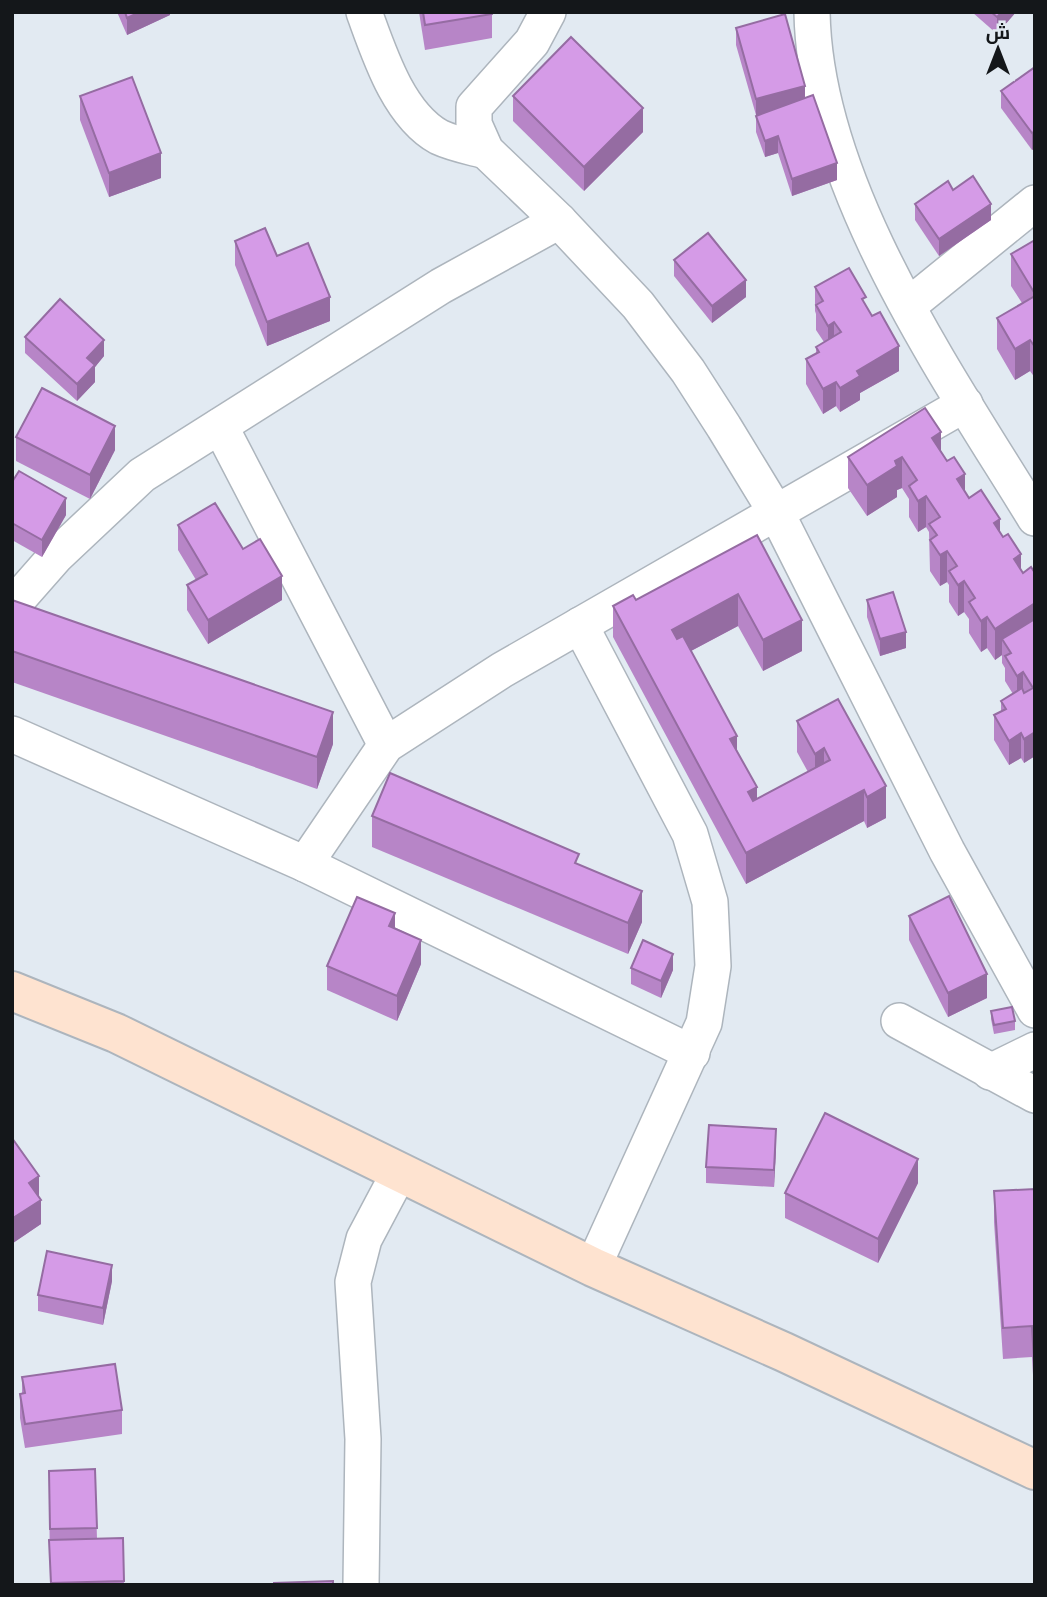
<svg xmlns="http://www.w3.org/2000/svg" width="1047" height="1597" font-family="Ubuntu,Cairo,sans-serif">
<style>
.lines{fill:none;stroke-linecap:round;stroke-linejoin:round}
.street-casing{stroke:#adb5bd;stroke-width:38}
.secondary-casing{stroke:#adb5bd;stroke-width:42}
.street{stroke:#fff;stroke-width:35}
.secondary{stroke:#fee3d0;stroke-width:38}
.wall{fill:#b785c7}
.shaded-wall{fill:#956ca2}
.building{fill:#d59be7;stroke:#956ca2;stroke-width:2}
</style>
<rect width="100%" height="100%" fill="#e2eaf2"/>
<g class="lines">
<defs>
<g id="street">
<path d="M364 12C379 53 398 114 439 137 454 144 471 147 486 151"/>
<polyline points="548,12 532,42 474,107 474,124 486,151 559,221 638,305 688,371 724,427 777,514 947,851 1035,1010"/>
<path d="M812 12C815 186 946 373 1035 518"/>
<polyline points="908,306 1035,203"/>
<polyline points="220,426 386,745"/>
<polyline points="12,606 56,556 142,475 441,286 559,221"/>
<polyline points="580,625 690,834 710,902 713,966 704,1023 593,1267"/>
<polyline points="12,734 305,864 692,1053"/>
<polyline points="305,864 386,745 502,670 965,404"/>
<polyline points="899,1021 1035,1095"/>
<polyline points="990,1072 1035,1050"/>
<polyline points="361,1585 363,1439 353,1282 364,1239 399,1173"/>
</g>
<polyline id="secondary" points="12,991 116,1033 593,1267 784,1352 1035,1470"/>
</defs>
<use href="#street" class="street-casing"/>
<use href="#secondary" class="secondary-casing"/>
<use href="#street" class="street"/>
<use href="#secondary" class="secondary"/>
</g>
<g class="wall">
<polygon points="117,12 170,12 170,15 127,35"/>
<polygon points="419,12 492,12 492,38 425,50"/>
<polygon points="972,12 1016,12 997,34"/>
<polygon points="736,28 805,98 837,180 792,196 778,153 765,157 756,132 756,115 736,45"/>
<polygon points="1035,67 1035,148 1032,150 1001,108 1001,91"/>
<polygon points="80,96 161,178 109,197 80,120"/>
<polygon points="513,96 643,132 584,191 513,121"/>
<polygon points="953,190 991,220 939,256 915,220 915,204"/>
<polygon points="1035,240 1035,378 1030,371 1015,380 997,349 997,318 1022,303 1011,286 1011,254"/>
<polygon points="235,241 277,256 330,321 267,346 235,265"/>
<polygon points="674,260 746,297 712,323 674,276"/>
<polygon points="815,287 866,306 899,371 860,393 860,400 840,412 836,406 823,414 806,384 806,359 816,354 816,347 824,342 816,330 816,314 815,311"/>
<polygon points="25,337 104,356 95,367 95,382 77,401 25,353"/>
<polygon points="16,437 115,450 90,499 16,461"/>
<polygon points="941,451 969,498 1000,533 1023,573 1035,573 1035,756 1024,763 1021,758 1009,765 994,740 994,715 1001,711 1001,701 1013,694 1005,681 1005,668 1002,663 1002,655 995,660 987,648 981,652 969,633 969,619 964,612 958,616 949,602 949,585 947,582 940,586 930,571 929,532 926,527 918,532 909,517 909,499 902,488 897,490 897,497 867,516 848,488 848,457"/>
<polygon points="12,482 66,515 42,557 12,540"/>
<polygon points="178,525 243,549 282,600 208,644 187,610 187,585 196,580 178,550"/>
<polygon points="757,535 802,651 763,671 738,626 691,651 737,750 757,799 808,772 797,752 797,721 838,699 886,818 867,828 864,821 746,884 613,637 613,606 636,600"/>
<polygon points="12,600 333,744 317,789 12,682"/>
<polygon points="867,600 906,648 880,656 867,617"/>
<polygon points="372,816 642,922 628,954 372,847"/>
<polygon points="909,916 987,998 948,1017 909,940"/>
<polygon points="395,929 421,964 397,1021 327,990 327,966"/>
<polygon points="631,968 673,970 661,998 631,984"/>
<polygon points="991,1011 1015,1021 1015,1030 994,1034 991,1019"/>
<polygon points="12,1138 39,1196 41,1224 13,1243 12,1241"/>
<polygon points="776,1146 774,1187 706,1183 706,1167"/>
<polygon points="918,1183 878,1263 785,1218 785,1193"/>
<polygon points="1035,1189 1035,1393 1034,1393 1032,1357 1003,1359 994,1222 994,1191"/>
<polygon points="112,1281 103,1325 38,1311 38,1295"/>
<polygon points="22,1377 122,1410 122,1434 25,1448 20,1418 20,1394 22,1393"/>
<polygon points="95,1469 97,1539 123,1538 124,1585 50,1585 49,1471"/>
</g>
<g class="shaded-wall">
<polygon points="140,12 170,12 170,15 127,35 127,18"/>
<polygon points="1002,12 1016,12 997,34 997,17"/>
<polygon points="805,86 805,102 756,116 756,99"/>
<polygon points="643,108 643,132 584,191 584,167"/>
<polygon points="1035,131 1035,148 1032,150 1032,133"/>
<polygon points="778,136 778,153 765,157 765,141"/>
<polygon points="161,153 161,178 109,197 109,173"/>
<polygon points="837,163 837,180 792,196 792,179"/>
<polygon points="991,204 991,220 939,256 939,239"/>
<polygon points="746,280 746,297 712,323 712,306"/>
<polygon points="330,297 330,321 267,346 267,322"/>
<polygon points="834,322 834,346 828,350 828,326"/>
<polygon points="104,340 104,356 95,367 95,382 77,401 77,384 87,358"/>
<polygon points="1030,340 1030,371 1015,380 1015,349"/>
<polygon points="899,346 899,371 860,393 860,400 840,412 840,388 857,371"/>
<polygon points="836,382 836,406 823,414 823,389"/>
<polygon points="115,426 115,450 90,499 90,475"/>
<polygon points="941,432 941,464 932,438"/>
<polygon points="902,457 902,488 897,490 897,497 867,516 867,485 895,461"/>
<polygon points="965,474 965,505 957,479"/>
<polygon points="926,496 926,527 918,532 918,501"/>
<polygon points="66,498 66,515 42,557 42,540"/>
<polygon points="1000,519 1000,551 994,523"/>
<polygon points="947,551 947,582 940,586 940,555"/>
<polygon points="1021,554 1021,585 1014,559"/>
<polygon points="282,576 282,600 208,644 208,620"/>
<polygon points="964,581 964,612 958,616 958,585"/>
<polygon points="738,594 738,626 672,661 672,630"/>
<polygon points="1035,603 1035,635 1002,639 1002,655 995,660 995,629"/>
<polygon points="987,617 987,648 981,652 981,621"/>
<polygon points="802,620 802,651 763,671 763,640"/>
<polygon points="906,632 906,648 880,656 880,639"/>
<polygon points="1023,672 1023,697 1017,701 1017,676"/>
<polygon points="333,712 333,744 317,789 317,757"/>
<polygon points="1035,732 1035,756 1024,763 1024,739"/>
<polygon points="1021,733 1021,758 1009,765 1009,741"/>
<polygon points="737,736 737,767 730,739"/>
<polygon points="824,748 824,779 815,785 815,754"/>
<polygon points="886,786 886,818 867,828 867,797"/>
<polygon points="757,787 757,818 748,792"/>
<polygon points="864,790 864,821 746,884 746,853"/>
<polygon points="642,891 642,922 628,954 628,923"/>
<polygon points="395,913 395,938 389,926"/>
<polygon points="421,940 421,964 397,1021 397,996"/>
<polygon points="673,954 673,970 661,998 661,981"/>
<polygon points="987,974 987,998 948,1017 948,993"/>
<polygon points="776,1129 776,1146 774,1187 774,1170"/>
<polygon points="918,1159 918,1183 878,1263 878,1239"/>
<polygon points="39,1176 39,1201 29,1183"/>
<polygon points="41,1200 41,1224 13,1243 13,1218"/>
<polygon points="112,1265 112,1281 103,1325 103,1308"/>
</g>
<g class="building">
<polygon points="125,12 140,12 127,18"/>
<polygon points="423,12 492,12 492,14 425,25"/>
<polygon points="991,12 1002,12 997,17"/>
<polygon points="785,14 805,86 756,99 736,28"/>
<polygon points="571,37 643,108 584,167 513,96"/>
<polygon points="1035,67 1035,131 1032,133 1001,91"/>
<polygon points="132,77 161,153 109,173 80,96"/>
<polygon points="813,95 837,163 792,179 778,136 765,141 756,116"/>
<polygon points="973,176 991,204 939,239 915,204 948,181 953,190"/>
<polygon points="265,228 277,256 308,243 330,297 267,322 235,241"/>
<polygon points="708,233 746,280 712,306 674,260"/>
<polygon points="1035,240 1035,294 1011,254"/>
<polygon points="849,268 866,297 862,299 872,316 880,312 899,346 857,371 860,376 840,388 836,382 823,389 806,359 819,352 816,347 841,332 834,322 828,326 816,305 823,301 815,287"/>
<polygon points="1035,296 1035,347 1030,340 1015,349 997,318"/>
<polygon points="60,299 104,340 87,358 95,365 77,384 25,337"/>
<polygon points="42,388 115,426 90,475 16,437"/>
<polygon points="925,408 941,432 932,438 947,461 954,457 965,474 957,479 969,498 981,490 1000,519 994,523 1003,537 1008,534 1021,554 1014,559 1023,573 1031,567 1035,573 1035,603 995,629 987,617 981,621 969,602 975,598 964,581 958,585 949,571 957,566 947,551 940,555 930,540 937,535 929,524 940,517 926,496 918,501 909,486 917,480 902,457 895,461 897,466 867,485 848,457"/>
<polygon points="19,471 66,498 42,540 12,523 12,482"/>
<polygon points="215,503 243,549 260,539 282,576 208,620 187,585 207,574 178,525"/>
<polygon points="757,535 802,620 763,640 738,594 672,630 677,639 683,636 737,736 730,739 757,787 748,792 753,801 830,760 824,748 815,754 797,721 838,699 886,786 867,797 864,790 746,853 613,606 633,595 636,600"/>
<polygon points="893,592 906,632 880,639 867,600"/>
<polygon points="12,600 333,712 317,757 12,651"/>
<polygon points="1035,619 1035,732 1024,739 1021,733 1009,741 994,715 1006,709 1001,701 1022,688 1024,693 1033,688 1023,672 1017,676 1005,656 1011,653 1002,639"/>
<polygon points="390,773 579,854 575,863 642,891 628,923 372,816"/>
<polygon points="949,896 987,974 948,993 909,916"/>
<polygon points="357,897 395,913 389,926 421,940 397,996 327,966"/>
<polygon points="643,940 673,954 661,981 631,968"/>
<polygon points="1012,1007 1015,1021 994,1025 991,1011"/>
<polygon points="825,1113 918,1159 878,1239 785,1193"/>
<polygon points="709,1125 776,1129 774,1170 706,1167"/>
<polygon points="12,1138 39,1176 29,1183 41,1200 13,1218 12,1217"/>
<polygon points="1035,1189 1035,1361 1034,1361 1032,1326 1003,1328 994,1191"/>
<polygon points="47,1251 112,1265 103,1308 38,1295"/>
<polygon points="115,1364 122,1410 25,1424 20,1394 25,1393 22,1377"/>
<polygon points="95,1469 97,1528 50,1529 49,1471"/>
<polygon points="123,1538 124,1581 51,1583 49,1540"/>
<polygon points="333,1581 333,1585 274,1585 274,1583"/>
</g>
<rect width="1047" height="1597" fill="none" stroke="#14171a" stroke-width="28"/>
<g transform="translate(998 49)" stroke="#e2eaf2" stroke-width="5" paint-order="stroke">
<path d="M0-5L12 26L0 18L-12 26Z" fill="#14171a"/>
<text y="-10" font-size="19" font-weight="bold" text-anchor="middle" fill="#14171a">ش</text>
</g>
</svg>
